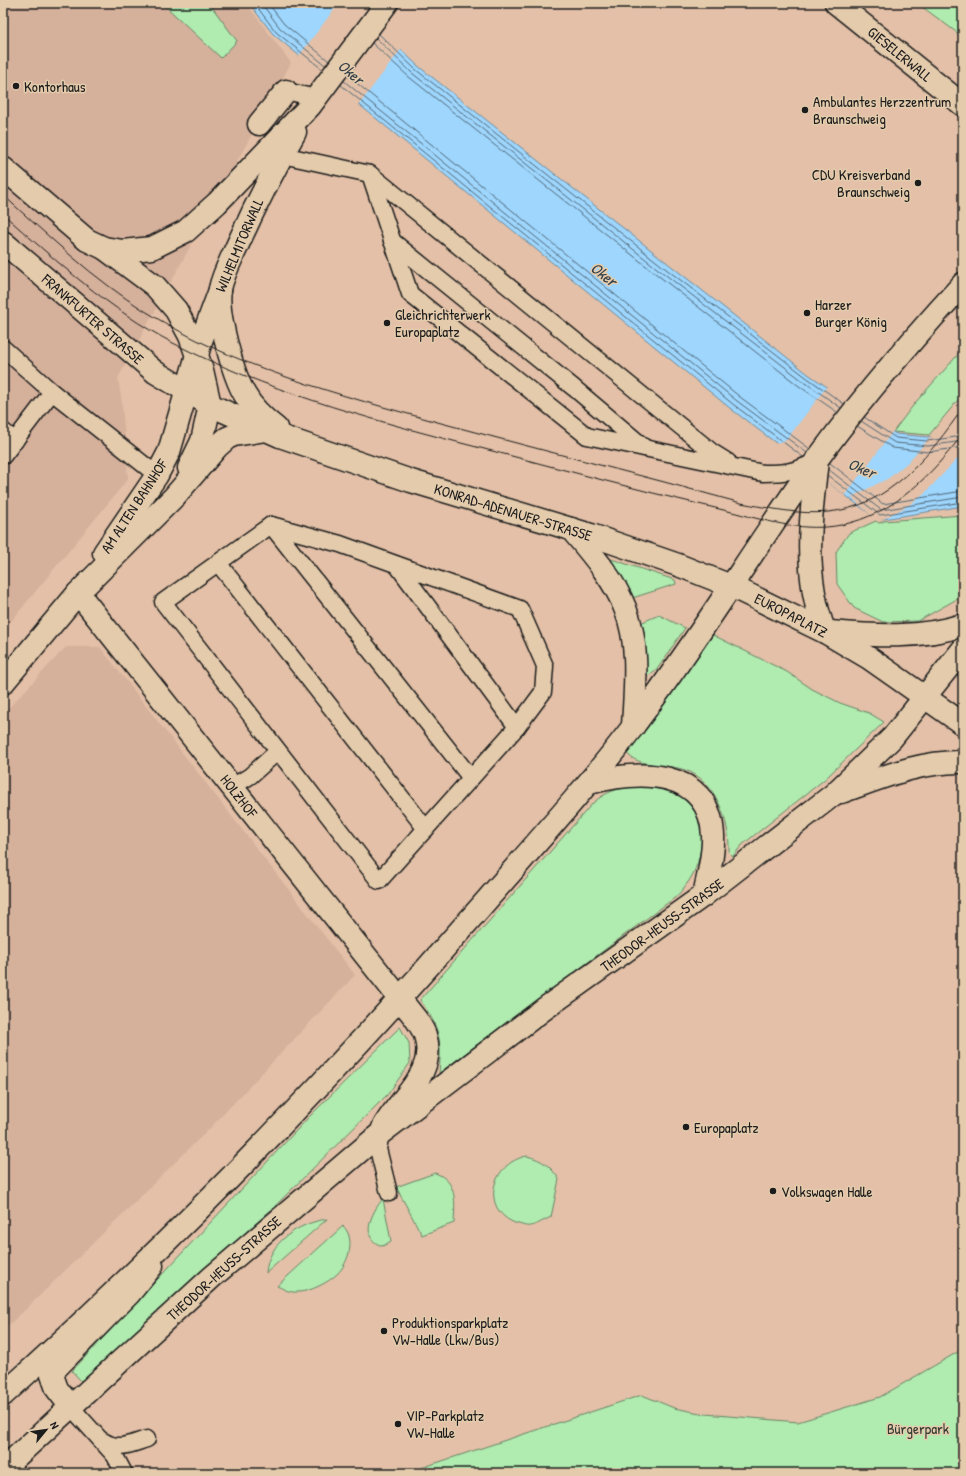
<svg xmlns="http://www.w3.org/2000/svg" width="966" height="1476" font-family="'Patrick Hand',sans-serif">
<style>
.built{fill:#d5b09b}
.green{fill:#b0ebaf;stroke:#668466}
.water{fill:#9ed6fd;stroke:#6a8ca3}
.pier{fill:#e3c0a7}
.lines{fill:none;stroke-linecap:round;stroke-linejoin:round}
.shore{stroke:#506676;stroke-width:1}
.service-casing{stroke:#1c1c1c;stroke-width:19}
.minor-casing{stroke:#1c1c1c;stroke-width:25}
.secondary-casing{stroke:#1c1c1c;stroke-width:25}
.service{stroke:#e4cbac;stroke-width:16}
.minor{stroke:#e4cbac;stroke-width:22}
.secondary{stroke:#e4cbac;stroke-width:22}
.tram{stroke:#1c1c1c;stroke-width:1}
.poi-dot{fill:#1c1c1c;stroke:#e4cbac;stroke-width:1.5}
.labels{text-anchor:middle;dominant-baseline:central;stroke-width:3;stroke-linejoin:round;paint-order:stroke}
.street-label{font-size:15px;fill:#1c1c1c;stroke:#e4cbac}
.poi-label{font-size:15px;fill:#1c1c1c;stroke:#e4cbac;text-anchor:start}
.park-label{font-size:15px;fill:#323b32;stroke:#e4cbac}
.water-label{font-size:16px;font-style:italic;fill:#364149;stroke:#e4cbac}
</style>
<rect width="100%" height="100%" fill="#e3c0a7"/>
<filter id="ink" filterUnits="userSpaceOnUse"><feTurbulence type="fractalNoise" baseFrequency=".025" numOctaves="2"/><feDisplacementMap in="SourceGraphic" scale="8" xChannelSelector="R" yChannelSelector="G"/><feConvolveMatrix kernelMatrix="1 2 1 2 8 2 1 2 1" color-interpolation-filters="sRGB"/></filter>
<g filter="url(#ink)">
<g class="built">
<polygon points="3,3 246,3 291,63 118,378 122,404 128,479 3,631"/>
<polygon points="66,647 100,647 355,975 210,1128 25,1310 3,1330 3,714"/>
</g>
<g class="green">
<polygon points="162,3 209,3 237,41 221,58"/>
<polygon points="917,3 963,3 963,37"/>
<polygon points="963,349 963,394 929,435 893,432 915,403"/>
<polygon points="963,515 963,591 957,599 918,621 883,622 854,608 837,584 836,552 849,533 876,521 879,523 884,521"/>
<polygon points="608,558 675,580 676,584 629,599"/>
<polygon points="659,615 685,628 658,668 648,676 642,670 638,624"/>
<path d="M713 635 787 672 812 689 840 703 869 713 884 722 825 779 742 845 733 856 729 852C730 822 716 780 685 770 669 764 636 767 627 753Z"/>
<path d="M640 786C650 788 662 789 673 793 706 807 707 845 693 874 689 882 682 890 677 896L439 1073C442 1040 440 1028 420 1000L592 804C607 790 620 788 640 786Z"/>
<polygon points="400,1027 409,1043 410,1063 388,1094 273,1208 81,1381 72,1371 309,1117"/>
<path d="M527 1156C543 1160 550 1166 559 1179L551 1217C544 1220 537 1225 530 1226 526 1227 520 1224 515 1223 480 1209 491 1163 527 1156Z"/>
<path d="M435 1173C458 1181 455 1203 454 1223L422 1235 396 1187Z"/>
<path d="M383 1199 391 1241 383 1246C359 1240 371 1212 383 1199Z"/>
<path d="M327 1219 266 1273C268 1242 299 1223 327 1219Z"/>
<path d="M343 1226C356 1238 349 1263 337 1274 329 1282 310 1292 298 1292 290 1293 284 1289 277 1286Z"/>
<polygon points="963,1349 963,1473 406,1473 642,1395 674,1408 705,1414 798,1422 880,1397"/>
</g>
<polygon class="water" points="249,3 352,3 418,66 808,374 896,434 927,437 963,432 963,506 878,520 731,409 273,34"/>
<g class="pier">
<polygon points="339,3 355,3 402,48 358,106 298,57"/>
<polygon points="828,385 894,430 845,495 775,444 787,439"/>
<polygon points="963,430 963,453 960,456 923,495 909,505 878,522 851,497 889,478 908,462 933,434"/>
</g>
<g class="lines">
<g class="shore">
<polyline points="254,3 276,32 322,69"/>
<polyline points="261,3 280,28 325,65"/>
<polyline points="268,3 284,24 329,61"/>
<polyline points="379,34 415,69 661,265 806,377 844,404"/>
<polyline points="376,38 412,73 658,269 803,381 841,408"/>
<polyline points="372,43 409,77 655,273 799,386 837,412"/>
<polyline points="348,76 740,397 810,449"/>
<polyline points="344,81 737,401 807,453"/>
<polyline points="341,85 734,405 803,457"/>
<polyline points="864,417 896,438 927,441 963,436"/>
<polyline points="861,421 895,443 928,446 963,441"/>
<polyline points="857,426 893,448 928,452 963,447"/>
<polyline points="830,463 883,504 963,491"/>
<polyline points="828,469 881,510 963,497"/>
<polyline points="827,475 880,515 963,502"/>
</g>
<defs>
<g id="service">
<polyline points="286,91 316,98"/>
<polyline points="273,153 370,174 712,452 728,462"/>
<path d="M370 174 410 294 587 436 763 473C784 473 795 472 814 462"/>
<polyline points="392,241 574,388 645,448"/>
<polyline points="3,348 52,392"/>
<polyline points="3,431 15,441"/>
<polyline points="3,456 52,392 157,475"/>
<polygon points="271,525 340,544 520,609 545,666 543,692 517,727 379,881 163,602"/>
<polyline points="271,525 471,778"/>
<polyline points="218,563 426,829"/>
<polyline points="397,565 517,727"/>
<polyline points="232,787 250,776 278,751"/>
<polyline points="381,1133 378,1149 389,1193"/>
<polyline points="71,1407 115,1456 124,1473"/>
<path d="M103 1441C118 1451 130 1444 147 1439"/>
</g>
<g id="minor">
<polyline points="259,124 286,91"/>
<polyline points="104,248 155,286 176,310 190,336 202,370 210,405 202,441 189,468"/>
<polyline points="104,553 157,475 169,452 201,341 220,290"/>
<path d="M78 593 416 1019C419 1024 423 1029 425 1035 438 1074 398 1098 383 1128"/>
<polyline points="3,683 78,593 174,497 217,447 227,438 234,435 266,430"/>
<polyline points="71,1407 57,1389 52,1375 56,1368 129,1294 152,1266"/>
</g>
<g id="secondary">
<polyline points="836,3 963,105"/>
<polyline points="3,168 87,240 104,248 123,251 152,248 186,231 217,203 310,106 387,3"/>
<polyline points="3,242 155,372 210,405 280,436 411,481 591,535 678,565 731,586 825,632 869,658 963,724"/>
<path d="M276 428C264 419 253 409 245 395 233 375 216 313 220 289 223 274 232 258 238 244 255 206 274 169 295 132"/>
<path d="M817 461C810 518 803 577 825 632"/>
<path d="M571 529C591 553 614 579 625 608 640 645 635 687 633 727"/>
<path d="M830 632C875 636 920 639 963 625"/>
<path d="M589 783C638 770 709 767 713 835 714 855 708 876 704 895"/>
<path d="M841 792C881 778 920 761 963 762"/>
<path d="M3 1395C172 1243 330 1080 479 909 531 849 584 791 632 728 693 648 746 561 804 478 852 409 906 346 963 284"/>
<polyline points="3,1469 212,1277 381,1133 544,1009 704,895 834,794 892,738 963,649"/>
</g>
</defs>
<use href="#service" class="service-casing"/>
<use href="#minor" class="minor-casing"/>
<use href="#secondary" class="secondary-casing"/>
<use href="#service" class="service"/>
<use href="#minor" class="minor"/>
<use href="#secondary" class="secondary"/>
<g class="tram">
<path d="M3 195C47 235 95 280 145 311 235 368 340 395 441 423 541 450 641 475 741 503 769 508 799 515 828 512 889 507 930 455 963 408"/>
<path d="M3 214C56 261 110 310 173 343 265 390 362 417 461 443 525 459 589 477 653 493 681 500 708 506 736 513 770 522 806 532 841 525 895 514 931 475 963 434"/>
</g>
</g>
</g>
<g class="poi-dot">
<circle cx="16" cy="86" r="4"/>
<circle cx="805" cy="110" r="4"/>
<circle cx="918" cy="183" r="4"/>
<circle cx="807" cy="313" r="4"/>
<circle cx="387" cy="323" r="4"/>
<circle cx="686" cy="1127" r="4"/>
<circle cx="773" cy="1191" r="4"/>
<circle cx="384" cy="1331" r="4"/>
<circle cx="398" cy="1424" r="4"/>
</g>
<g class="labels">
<g class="street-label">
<text transform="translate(900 54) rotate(39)">GIESELERWALL</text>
<text transform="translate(239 245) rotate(-67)">WILHELMITORWALL</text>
<text transform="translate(93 319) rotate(41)">FRANKFURTER STRASSE</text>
<text transform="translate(134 506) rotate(-57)">AM ALTEN BAHNHOF</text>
<text transform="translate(513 512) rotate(17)">KONRAD-ADENAUER-STRASSE</text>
<text transform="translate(791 615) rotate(27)">EUROPAPLATZ</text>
<text transform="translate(239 796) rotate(52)">HOLZHOF</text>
<text transform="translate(662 925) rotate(-36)">THEODOR-HEUSS-STRASSE</text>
<text transform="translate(224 1268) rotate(-42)">THEODOR-HEUSS-STRASSE</text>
</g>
<g class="poi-label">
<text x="24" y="86">Kontorhaus</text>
<text x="813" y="101">Ambulantes Herzzentrum<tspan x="813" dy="17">Braunschweig</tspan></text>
<text x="910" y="174" text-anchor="end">CDU Kreisverband<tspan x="910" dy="17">Braunschweig</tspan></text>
<text x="815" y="304">Harzer<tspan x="815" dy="17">Burger König</tspan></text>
<text x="395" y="314">Gleichrichterwerk<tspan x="395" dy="17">Europaplatz</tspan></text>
<text x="694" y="1127">Europaplatz</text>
<text x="781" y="1191">Volkswagen Halle</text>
<text x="392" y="1322">Produktionsparkplatz<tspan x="392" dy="17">VW-Halle (Lkw/Bus)</tspan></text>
<text x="406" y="1415">VIP-Parkplatz<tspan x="406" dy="17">VW-Halle</tspan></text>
</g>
<g class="park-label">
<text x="918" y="1428">Bürgerpark</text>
</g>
<g class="water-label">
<text transform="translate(351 72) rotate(40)">Oker</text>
<text transform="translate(604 274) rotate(38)">Oker</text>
<text transform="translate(862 468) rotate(23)">Oker</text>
</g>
</g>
<rect width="966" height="1476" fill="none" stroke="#e4cbac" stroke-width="16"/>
<rect x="8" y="8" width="950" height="1460" fill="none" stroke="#1c1c1c" stroke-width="1.5" filter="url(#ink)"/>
<g transform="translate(46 1430) rotate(61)" stroke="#e4cbac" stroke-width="3" paint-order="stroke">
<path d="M0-3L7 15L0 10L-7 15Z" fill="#1c1c1c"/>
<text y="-6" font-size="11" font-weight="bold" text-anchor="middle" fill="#1c1c1c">N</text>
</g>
</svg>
